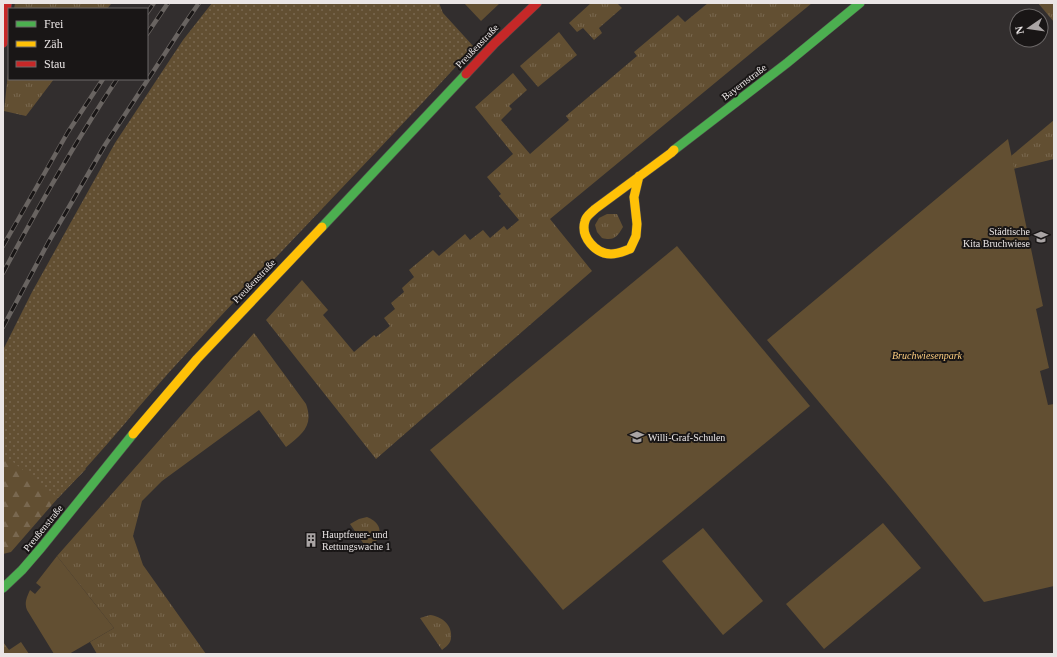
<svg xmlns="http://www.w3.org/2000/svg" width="1057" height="657" font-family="'Times New Roman',serif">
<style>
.grass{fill:url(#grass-tufts)}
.forest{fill:url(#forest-firs)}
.park{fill:#624f32}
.garden{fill:url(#garden-dots)}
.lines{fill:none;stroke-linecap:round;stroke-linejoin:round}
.fast-casing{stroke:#4f4c4c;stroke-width:10}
.slow-casing{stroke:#4f4c4c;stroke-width:10}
.jam-casing{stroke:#4f4c4c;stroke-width:10}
.fast{stroke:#4caf50;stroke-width:9}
.slow{stroke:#ffc107;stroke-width:9}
.jam{stroke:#c62828;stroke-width:9}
.rail-casing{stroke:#696461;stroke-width:4.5}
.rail{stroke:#191616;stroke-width:3;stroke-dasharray:9;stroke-linecap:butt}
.labels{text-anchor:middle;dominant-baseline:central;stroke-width:4;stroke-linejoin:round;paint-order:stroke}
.street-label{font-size:10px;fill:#eae5e5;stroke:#191616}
.poi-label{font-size:10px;fill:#eae5e5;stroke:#191616;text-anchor:start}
.park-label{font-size:10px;font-style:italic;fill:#fdcd7f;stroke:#191616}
</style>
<defs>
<pattern id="grass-tufts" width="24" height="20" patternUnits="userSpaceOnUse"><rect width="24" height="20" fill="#624f32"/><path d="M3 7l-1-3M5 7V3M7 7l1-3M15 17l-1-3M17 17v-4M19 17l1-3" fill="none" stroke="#796850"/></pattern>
<pattern id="forest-firs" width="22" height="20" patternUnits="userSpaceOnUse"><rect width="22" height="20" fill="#624f32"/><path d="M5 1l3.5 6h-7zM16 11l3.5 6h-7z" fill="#796850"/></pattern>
<pattern id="garden-dots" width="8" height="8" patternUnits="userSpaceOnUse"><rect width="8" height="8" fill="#624f32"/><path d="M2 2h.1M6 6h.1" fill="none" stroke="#796850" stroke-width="1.8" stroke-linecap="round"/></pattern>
</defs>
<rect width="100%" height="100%" fill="#322e2e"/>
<g class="grass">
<polygon points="15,3 109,3 111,4 107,9 14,9"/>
<polygon points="591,3 617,3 622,8 599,28 602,33 594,40 583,28 577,32 569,23"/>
<polygon points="708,3 812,3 550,219 592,271 376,459 266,320 302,280 328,310 323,315 354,352 374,335 376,337 390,326 384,318 395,309 391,303 404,292 402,288 414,277 409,270 433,250 439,256 465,234 470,240 483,230 490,238 504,226 507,230 519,220 499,196 501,194 487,177 513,154 475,107 513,73 527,90 509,106 512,109 501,120 530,154 569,120 566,116 637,56 634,52 678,15 685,22"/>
<polygon points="1038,3 1054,3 1054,22"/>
<polygon points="559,32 577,55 538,87 520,66"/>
<polygon points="9,63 9,79 54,79 26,116 4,111"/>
<polygon points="1054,120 1054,159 1013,169 1011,156"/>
<path d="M607 214H617L623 227C617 237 614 241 602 238L597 232 595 225 599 218Z"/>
<path d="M254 333 306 404C314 426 302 434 286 447L259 410 162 481 142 501 133 536 143 565 206 654H97L90 642 114 628 57 556Z"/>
<path d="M367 517C386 525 381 539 368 550L350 524 359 519Z"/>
<path d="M430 615C441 616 453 625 451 638 451 643 446 647 442 650L420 618Z"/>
<polygon points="3,642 9,650 21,642 29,654 3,654"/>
</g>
<polygon class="forest" points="3,404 86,469 58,498 11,552 3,554"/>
<g class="park">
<polygon points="464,3 500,3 481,21"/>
<polygon points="1008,139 1043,306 1036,309 1049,368 1040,371 1048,405 1054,404 1054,586 984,602 897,495 767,340"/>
<polygon points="677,246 810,406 563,610 430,450"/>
<polygon points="883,523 921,568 824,649 786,604"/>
<polygon points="703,528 763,601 723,635 662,561"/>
<path d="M57 556 114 628 69 654H54L27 610C24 602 27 597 30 590L35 594 41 587 36 583Z"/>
</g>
<path class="garden" d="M212 3H439L443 13 474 47C379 151 280 251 185 355 141 402 103 452 58 498L3 454V350L32 292 115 143 183 40Z"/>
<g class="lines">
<defs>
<g id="fast">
<polyline points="674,150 787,63 860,3"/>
<polyline points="322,227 466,74"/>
<polyline points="3,588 22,570 41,548 133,434"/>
</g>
<g id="slow">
<path d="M639 176 634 197 637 224 636 236 630 249C624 251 618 254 611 254 596 254 580 237 585 221 586 216 591 213 595 209L671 153 674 150"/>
<polyline points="133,434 197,359 322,227"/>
</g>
<g id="jam">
<polyline points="3,43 7,3"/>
<polyline points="466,74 494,44 537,3"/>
</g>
</defs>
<use href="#fast" class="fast-casing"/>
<use href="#slow" class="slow-casing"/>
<use href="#jam" class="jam-casing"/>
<use href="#fast" class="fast"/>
<use href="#slow" class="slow"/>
<use href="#jam" class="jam"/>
<defs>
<g id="rail">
<polyline points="147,13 154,3"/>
<polyline points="147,34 168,3"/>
<polyline points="3,246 68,132 103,79"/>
<path d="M3 273C38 207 76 141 117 79"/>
<polyline points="3,327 48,243 105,145 185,23 199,3"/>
</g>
</defs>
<use href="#rail" class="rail-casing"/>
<use href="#rail" class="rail"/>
</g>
<defs>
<symbol id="school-bare" viewBox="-9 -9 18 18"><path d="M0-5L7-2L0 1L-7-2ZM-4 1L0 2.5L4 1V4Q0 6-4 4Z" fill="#aaa5a5" stroke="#191616" stroke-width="2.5" paint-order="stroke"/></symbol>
<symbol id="building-bare" viewBox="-9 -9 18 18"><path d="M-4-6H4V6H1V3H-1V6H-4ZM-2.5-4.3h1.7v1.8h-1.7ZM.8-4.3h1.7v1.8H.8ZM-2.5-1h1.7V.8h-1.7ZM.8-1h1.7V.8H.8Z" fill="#aaa5a5" stroke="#191616" stroke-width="2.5" paint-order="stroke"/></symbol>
</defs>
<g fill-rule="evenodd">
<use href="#school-bare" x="1031" y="227" width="20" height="20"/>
<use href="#school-bare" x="627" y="427" width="20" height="20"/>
<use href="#building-bare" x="301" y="530" width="20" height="20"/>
</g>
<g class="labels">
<g class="street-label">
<text transform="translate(477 46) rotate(-46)">Preußenstraße</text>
<text transform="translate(744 82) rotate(-37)">Bayernstraße</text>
<text transform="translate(254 281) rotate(-46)">Preußenstraße</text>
<text transform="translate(43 528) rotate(-51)">Preußenstraße</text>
</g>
<g class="poi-label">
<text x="1030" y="231" text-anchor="end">Städtische<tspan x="1030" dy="12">Kita Bruchwiese</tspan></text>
<text x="648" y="437">Willi-Graf-Schulen</text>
<text x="322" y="534">Hauptfeuer- und<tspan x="322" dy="12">Rettungswache 1</tspan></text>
</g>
<g class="park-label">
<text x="927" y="355">Bruchwiesenpark</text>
</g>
</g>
<rect width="1057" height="657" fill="none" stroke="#eae5e5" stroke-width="8"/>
<rect x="8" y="8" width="140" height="72" fill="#191616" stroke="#6d6969"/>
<rect x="16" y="21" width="20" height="6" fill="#4caf50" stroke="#6d6969"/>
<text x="44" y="28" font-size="12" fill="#eae5e5">Frei</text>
<rect x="16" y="41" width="20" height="6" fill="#ffc107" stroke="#6d6969"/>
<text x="44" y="48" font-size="12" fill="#eae5e5">Zäh</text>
<rect x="16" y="61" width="20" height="6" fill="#c62828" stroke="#6d6969"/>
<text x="44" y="68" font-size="12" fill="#eae5e5">Stau</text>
<g transform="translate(1029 28) rotate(257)"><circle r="19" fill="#191616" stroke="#6d6969"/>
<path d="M0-3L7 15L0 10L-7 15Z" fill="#aaa5a5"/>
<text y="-6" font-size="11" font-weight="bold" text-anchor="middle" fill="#eae5e5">N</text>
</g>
</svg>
